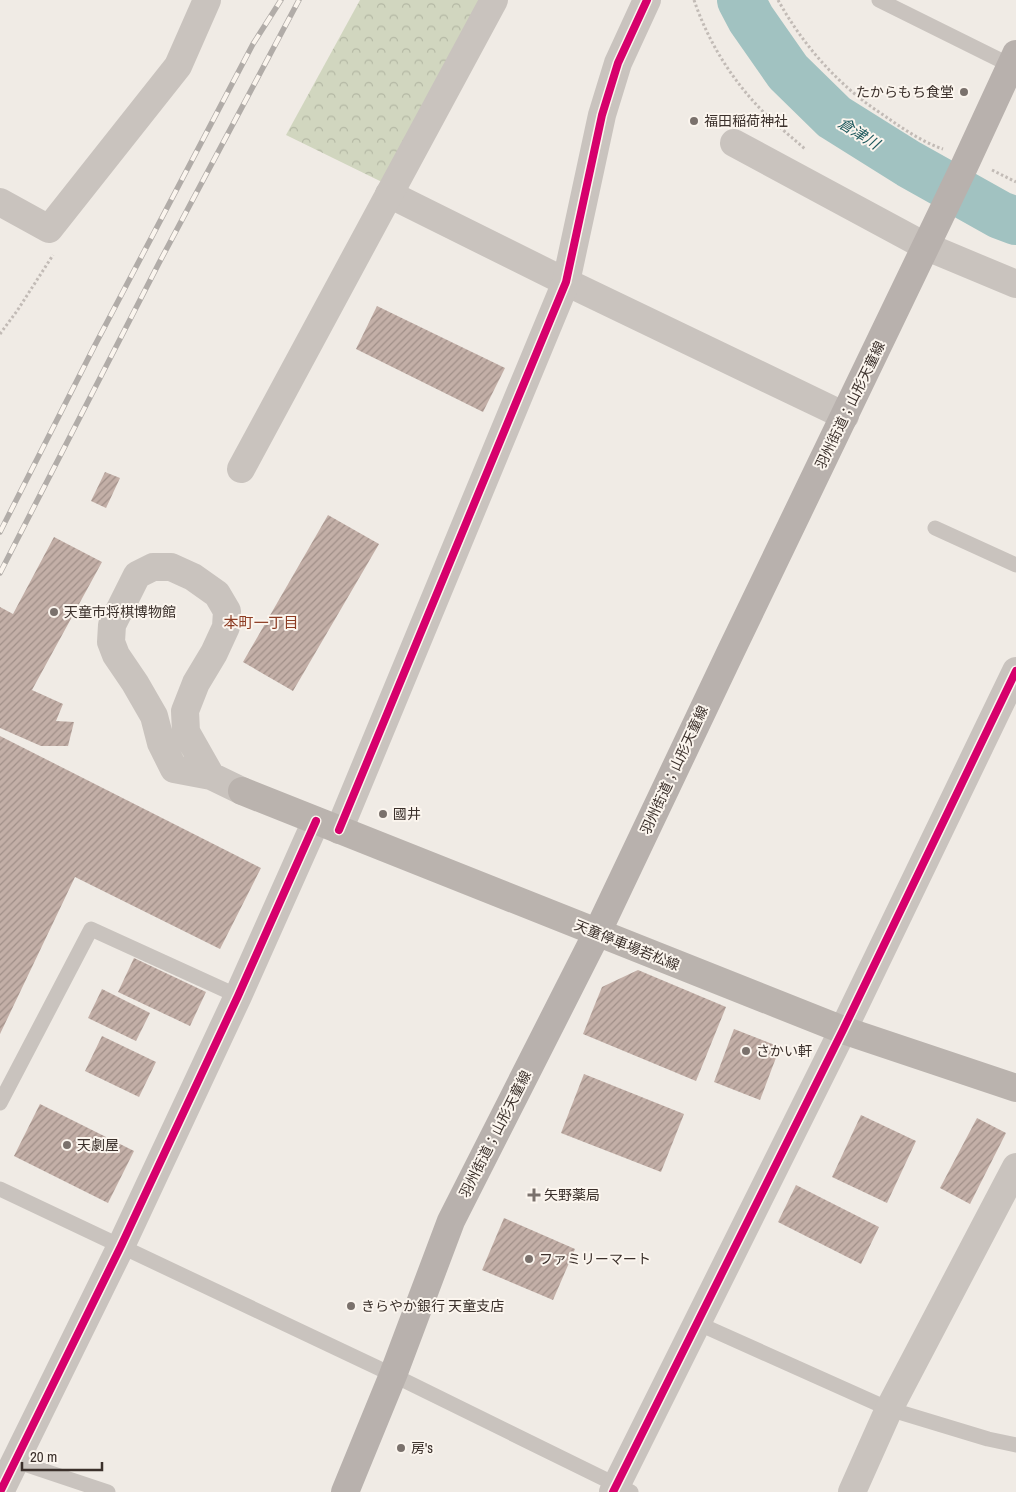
<svg xmlns="http://www.w3.org/2000/svg" width="1016" height="1492" font-family="'Archivo Narrow','Noto Sans JP',sans-serif">
<style>
.forest{fill:url(#forest-crowns)}
.lines{fill:none;stroke-linecap:round;stroke-linejoin:round}
.river{stroke:#a1c2c1;stroke-width:48}
.building{fill:url(#building-hatch)}
.path{stroke:#c2bbb6;stroke-width:3;stroke-dasharray:2.5 2.5;stroke-linecap:butt}
.service{stroke:#c9c3be;stroke-width:15}
.minor{stroke:#c9c3be;stroke-width:28}
.secondary{stroke:#bab3ae;stroke-width:28}
.primary{stroke:#b8b1ad;stroke-width:28}
.rail-casing{stroke:#b1aca8;stroke-width:5.5}
.rail{stroke:#fbf5ee;stroke-width:4;stroke-dasharray:11;stroke-linecap:butt}
.cycleway-casing{stroke:#fbf5ee;stroke-width:11}
.cycleway{stroke:#d6006c;stroke-width:8}
.poi-dot{fill:#7a716c;stroke:#fbf5ee;stroke-width:2}
.labels{text-anchor:middle;dominant-baseline:central;stroke-width:4;stroke-linejoin:round;paint-order:stroke}
.poi-label{font-size:14px;fill:#3b302b;stroke:#fbf5ee;text-anchor:start}
.street-label{font-size:14px;fill:#3b302b;stroke:#fbf5ee}
.water-label{font-size:15px;font-style:italic;fill:#1f5a5e;stroke:#fbf5ee}
.neighbourhood-label{font-size:15px;fill:#8c3b22;stroke:#fbf5ee}
</style>
<defs>
<pattern id="forest-crowns" width="20" height="18" patternUnits="userSpaceOnUse" patternTransform="scale(1.25)"><rect width="20" height="18" fill="#d1d6bf"/><path d="M2 6a3 3 0 1 1 6 0M12 15a3 3 0 1 1 6 0" fill="none" stroke="#b4b8a4"/></pattern>
<pattern id="building-hatch" width="6" height="6" patternUnits="userSpaceOnUse" patternTransform="scale(1.25)"><rect width="6" height="6" fill="#c3afa7"/><path d="M-1 1l2-2M0 6l6-6M5 7l2-2" fill="none" stroke="#a08f88"/></pattern>
</defs>
<rect width="100%" height="100%" fill="#f0ebe5"/>
<polygon class="forest" points="360,0 481,0 384,183 286,135"/>
<g class="lines">
<polyline class="river" points="741,0 751,19 788,72 834,117 909,164 1000,215 1016,221"/>
</g>
<g class="building">
<polygon points="377,306 505,368 483,412 356,349"/>
<polygon points="105,472 120,478 106,508 91,501"/>
<polygon points="328,515 379,544 293,691 243,662"/>
<polygon points="54,537 102,562 32,690 63,704 56,721 74,722 68,746 41,746 0,728 0,607 13,614"/>
<polygon points="0,736 261,868 220,949 75,877 0,1034"/>
<polygon points="134,958 206,992 190,1026 118,992"/>
<polygon points="638,970 726,1007 696,1081 583,1034 602,987"/>
<polygon points="102,989 150,1013 136,1041 88,1018"/>
<polygon points="734,1029 780,1047 760,1100 714,1082"/>
<polygon points="102,1036 156,1062 139,1097 85,1071"/>
<polygon points="584,1074 684,1114 661,1172 561,1133"/>
<polygon points="40,1104 134,1151 108,1203 14,1156"/>
<polygon points="861,1115 916,1141 887,1203 832,1177"/>
<polygon points="977,1118 1006,1133 970,1204 940,1188"/>
<polygon points="796,1185 879,1227 861,1264 778,1222"/>
<polygon points="504,1218 575,1249 553,1300 482,1270"/>
</g>
<g class="lines">
<g class="path">
<path d="M694 0C707 38 727 72 754 102 769 119 788 134 805 149"/>
<path d="M778 0C799 38 827 72 861 99 871 107 882 114 892 121 908 132 925 143 943 149"/>
<polyline points="992,170 1016,182"/>
<polyline points="0,334 17,311 53,255"/>
</g>
<g class="service">
<polyline points="879,0 1010,65"/>
<polyline points="935,528 1016,565"/>
<polyline points="0,1103 91,929 238,996"/>
<polyline points="0,1189 393,1375 631,1492"/>
<polyline points="697,1323 889,1409 988,1439 1016,1445"/>
<polyline points="15,1461 108,1492"/>
</g>
<g class="minor">
<polyline points="734,143 925,246 1016,284"/>
<polyline points="389,194 566,282 845,416"/>
<polyline points="0,202 49,229 178,66 207,0"/>
<polyline points="241,469 494,0"/>
<polyline points="211,776 186,732 185,711 196,683 214,653 226,627 227,611 217,594 193,577 171,567 153,567 137,575 112,625 111,642 116,655 135,683 154,716 161,743 174,769 211,776 242,791"/>
<polyline points="339,830 566,282 602,115 618,63 647,0"/>
<polyline points="0,1492 121,1246 238,996 316,821"/>
<polyline points="613,1492 843,1030 1016,671"/>
<polyline points="852,1492 889,1409 1016,1167"/>
</g>
<polyline class="secondary" points="242,791 843,1030 1016,1088"/>
<polyline class="primary" points="345,1492 393,1375 451,1221 597,933 731,651 962,171 1016,54"/>
<defs>
<g id="rail">
<polyline points="0,532 94,347 253,44 281,0"/>
<polyline points="0,573 159,263 299,0"/>
</g>
</defs>
<use href="#rail" class="rail-casing"/>
<use href="#rail" class="rail"/>
<defs>
<g id="cycleway">
<polyline points="339,830 566,282 602,115 618,63 647,0"/>
<polyline points="0,1492 121,1246 238,996 316,821"/>
<polyline points="613,1492 843,1030 1016,671"/>
</g>
</defs>
<use href="#cycleway" class="cycleway-casing"/>
<use href="#cycleway" class="cycleway"/>
</g>
<g class="poi-dot">
<circle cx="964" cy="92" r="5"/>
<circle cx="694" cy="121" r="5"/>
<circle cx="54" cy="612" r="5"/>
<circle cx="383" cy="814" r="5"/>
<circle cx="746" cy="1051" r="5"/>
<circle cx="67" cy="1145" r="5"/>
<path d="M531.5 1187.5h5v5h5v5h-5v5h-5v-5h-5v-5h5z"/>
<circle cx="529" cy="1259" r="5"/>
<circle cx="351" cy="1306" r="5"/>
<circle cx="401" cy="1448" r="5"/>
</g>
<g class="labels">
<g class="poi-label">
<text x="954" y="92" text-anchor="end">たからもち食堂</text>
<text x="704" y="121">福田稲荷神社</text>
<text x="64" y="612">天童市将棋博物館</text>
<text x="393" y="814">國井</text>
<text x="756" y="1051">さかい軒</text>
<text x="77" y="1145">天劇屋</text>
<text x="544" y="1195">矢野薬局</text>
<text x="539" y="1259">ファミリーマート</text>
<text x="361" y="1306">きらやか銀行 天童支店</text>
<text x="411" y="1448">房's</text>
</g>
<g class="street-label">
<text transform="translate(850 405) rotate(-64)">羽州街道；山形天童線</text>
<text transform="translate(674 770) rotate(-65)">羽州街道；山形天童線</text>
<text transform="translate(627 945) rotate(22)">天童停車場若松線</text>
<text transform="translate(495 1134) rotate(-63)">羽州街道；山形天童線</text>
</g>
<g class="water-label">
<text transform="translate(859 133) rotate(32)">倉津川</text>
</g>
<g class="neighbourhood-label">
<text x="261" y="622">本町一丁目</text>
</g>
</g>
<path d="M22 1462v8h80v-8" fill="none" stroke="#3b302b" stroke-width="2.5"/>
<text x="30" y="1462" font-size="15" fill="#3b302b" stroke="#fbf5ee" stroke-width="4" paint-order="stroke">20 m</text>
</svg>
